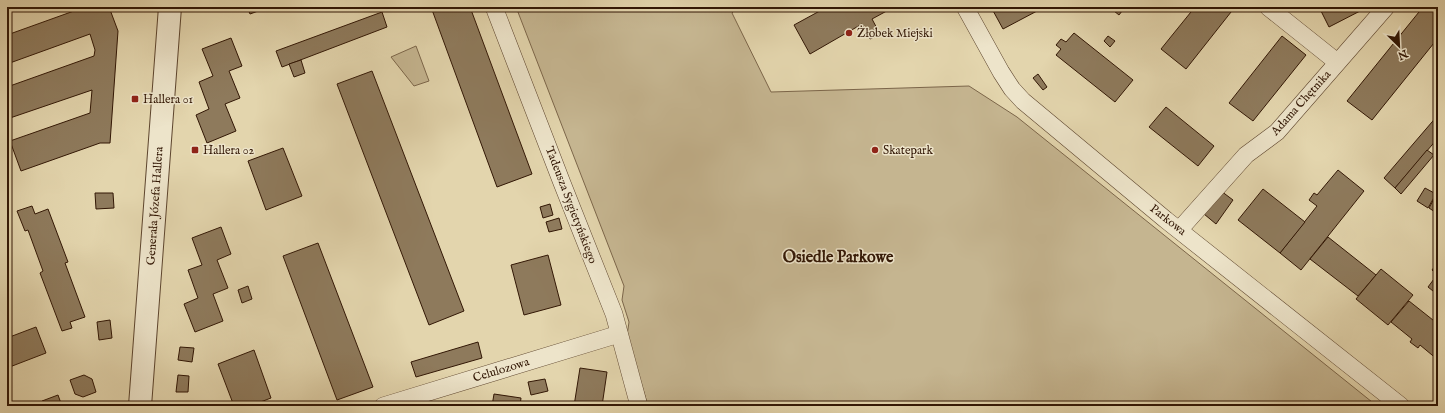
<svg xmlns="http://www.w3.org/2000/svg" width="1445" height="413" font-family="'IM FELL English',serif">
<style>
.green{fill:#c5b590;stroke:#7c664a}
.building{fill:#8e7a5c;stroke:#321705}
.lines{fill:none;stroke-linecap:round;stroke-linejoin:round}
.minor-casing{stroke:#5e462f;stroke-width:18}
.tertiary-casing{stroke:#5e462f;stroke-width:24}
.minor{stroke:#ede4ca;stroke-width:17}
.tertiary{stroke:#ede4ca;stroke-width:22}
.poi-dot{fill:#8f2418;stroke:#ede4ca;stroke-width:1.5}
.labels{text-anchor:middle;dominant-baseline:central;stroke-width:3;stroke-linejoin:round;paint-order:stroke}
.poi-label{font-size:12px;fill:#321705;stroke:#ede4ca;text-anchor:start}
.street-label{font-size:12px;fill:#321705;stroke:#ede4ca}
.district-label{font-size:16px;font-weight:bold;fill:#321705;stroke:#ede4ca}
</style>
<rect width="100%" height="100%" fill="#e3d5ad"/>
<filter id="stains"><feTurbulence type="fractalNoise" baseFrequency=".005" numOctaves="4"/><feColorMatrix values="0 0 0 0 .2 0 0 0 0 .09 0 0 0 0 .02 0 0 0 .5 -.17"/></filter>
<radialGradient id="worn" r=".72"><stop offset=".6" stop-color="#630" stop-opacity="0"/><stop offset="1" stop-color="#630" stop-opacity=".3"/></radialGradient>
<g class="green">
<polygon points="516,7 737,7 732,13 771,92 969,86 1017,117 1377,406 648,406 627,336 629,322 622,300 624,286"/>
<polygon points="416,46 429,81 414,86 391,57"/>
</g>
<g class="building">
<polygon points="85,7 109,7 118,31 110,143 100,143 21,171 10,141 90,113 92,90 7,119 7,87 94,56 95,50 90,34 7,64 7,35"/>
<polygon points="247,7 269,7 250,14"/>
<polygon points="431,7 470,7 532,174 497,187"/>
<polygon points="827,7 894,7 872,19 880,34 870,39 862,24 810,54 794,25"/>
<polygon points="991,7 1035,7 1037,11 1003,29"/>
<polygon points="1109,7 1125,7 1119,15"/>
<polygon points="1195,7 1235,7 1186,69 1161,49"/>
<polygon points="1319,7 1361,7 1362,10 1329,27"/>
<polygon points="1423,7 1438,7 1438,38 1372,120 1347,101"/>
<polygon points="382,12 387,27 282,67 276,51"/>
<polygon points="1074,33 1133,80 1115,102 1056,55 1061,49 1056,45 1061,39 1066,42"/>
<polygon points="1108,36 1115,41 1110,47 1104,41"/>
<polygon points="1282,36 1306,55 1253,121 1229,103"/>
<polygon points="231,38 242,66 229,71 240,98 225,104 236,131 207,143 196,115 209,109 199,82 213,76 202,49"/>
<polygon points="301,60 305,73 294,77 289,64"/>
<polygon points="372,71 464,311 429,325 337,84"/>
<polygon points="1038,74 1047,87 1043,90 1033,78"/>
<polygon points="1166,107 1214,146 1198,166 1149,127"/>
<polygon points="1438,115 1438,138 1395,188 1384,178"/>
<polygon points="283,148 302,196 266,210 248,161"/>
<polygon points="1427,150 1434,155 1401,194 1395,188"/>
<polygon points="1338,170 1364,191 1301,270 1280,253 1317,206 1309,200 1314,193 1317,195"/>
<polygon points="1425,188 1436,194 1428,208 1417,201"/>
<polygon points="1263,189 1305,222 1280,253 1238,220"/>
<polygon points="1221,191 1233,200 1216,224 1204,214"/>
<polygon points="95,193 113,193 114,208 96,209"/>
<polygon points="1435,197 1438,199 1438,214 1429,208"/>
<polygon points="550,204 553,215 543,218 540,207"/>
<polygon points="32,206 35,214 48,209 68,262 65,263 85,317 70,322 72,328 62,331 40,273 43,271 28,230 25,231 17,211"/>
<polygon points="559,218 562,229 549,232 546,222"/>
<polygon points="221,227 231,254 217,260 228,288 213,294 223,321 195,332 184,304 198,298 188,270 202,265 192,238"/>
<polygon points="1328,237 1376,275 1358,296 1310,259"/>
<polygon points="318,243 373,387 337,400 283,256"/>
<polygon points="548,255 561,305 524,315 511,265"/>
<polygon points="1438,262 1438,295 1428,287 1437,275 1432,270"/>
<polygon points="1381,269 1413,295 1388,325 1356,299"/>
<polygon points="248,286 252,299 242,303 238,290"/>
<polygon points="1409,301 1438,324 1438,360 1420,345 1418,348 1410,342 1412,339 1391,322"/>
<polygon points="110,320 112,338 99,340 97,322"/>
<polygon points="36,327 46,353 7,368 7,338"/>
<polygon points="478,342 482,358 416,377 411,362"/>
<polygon points="180,347 194,348 192,362 178,360"/>
<polygon points="254,350 271,398 250,406 234,406 218,364"/>
<polygon points="580,368 607,372 602,406 574,406"/>
<polygon points="84,375 92,379 96,392 83,397 75,394 70,380"/>
<polygon points="178,375 189,376 188,392 176,392"/>
<polygon points="545,379 548,391 531,395 528,382"/>
<polygon points="494,394 521,398 520,406 492,406"/>
<polygon points="58,395 62,406 44,406 42,401"/>
</g>
<g class="lines">
<defs>
<g id="minor">
<polyline points="494,7 562,183 614,314 639,406"/>
<polyline points="965,7 1001,72 1012,89 1023,101 1166,220 1401,406"/>
<polyline points="1268,7 1337,62"/>
<polyline points="1180,229 1246,155 1277,132 1386,7"/>
<polyline points="383,406 619,334"/>
</g>
<polyline id="tertiary" points="140,406 170,7"/>
</defs>
<use href="#minor" class="minor-casing"/>
<use href="#tertiary" class="tertiary-casing"/>
<use href="#minor" class="minor"/>
<use href="#tertiary" class="tertiary"/>
</g>
<g class="poi-dot">
<circle cx="849" cy="33" r="4"/>
<rect x="131" y="95" width="8" height="8" rx="2"/>
<rect x="191" y="146" width="8" height="8" rx="2"/>
<circle cx="875" cy="150" r="4"/>
</g>
<g class="labels">
<g class="poi-label">
<text x="857" y="33">Żłobek Miejski</text>
<text x="143" y="99">Hallera 01</text>
<text x="203" y="150">Hallera 02</text>
<text x="883" y="150">Skatepark</text>
</g>
<g class="street-label">
<text transform="translate(1301 103) rotate(-48)">Adama Chętnika</text>
<text transform="translate(571 205) rotate(69)">Tadeusza Sygietyńskiego</text>
<text transform="translate(155 206) rotate(-86)">Generała Józefa Hallera</text>
<text transform="translate(1168 220) rotate(38)">Parkowa</text>
<text transform="translate(501 370) rotate(-17)">Celulozowa</text>
</g>
<g class="district-label">
<text x="838" y="258">Osiedle Parkowe</text>
</g>
</g>
<rect width="1445" height="413" fill="none" stroke="#e3d5ad" stroke-width="24"/>
<rect x="8" y="8" width="1429" height="397" fill="none" stroke="#321705" stroke-width="2"/>
<rect x="12" y="12" width="1421" height="389" fill="none" stroke="#321705"/>
<g transform="translate(1399 46) rotate(156)" stroke="#ede4ca" stroke-width="3" paint-order="stroke">
<path d="M0-3L7 15L0 10L-7 15Z" fill="#321705"/>
<text y="-6" font-size="11" font-weight="bold" text-anchor="middle" fill="#321705">N</text>
</g>
<rect width="100%" height="100%" filter="url(#stains)"/>
<rect width="100%" height="100%" fill="url(#worn)"/>
</svg>
